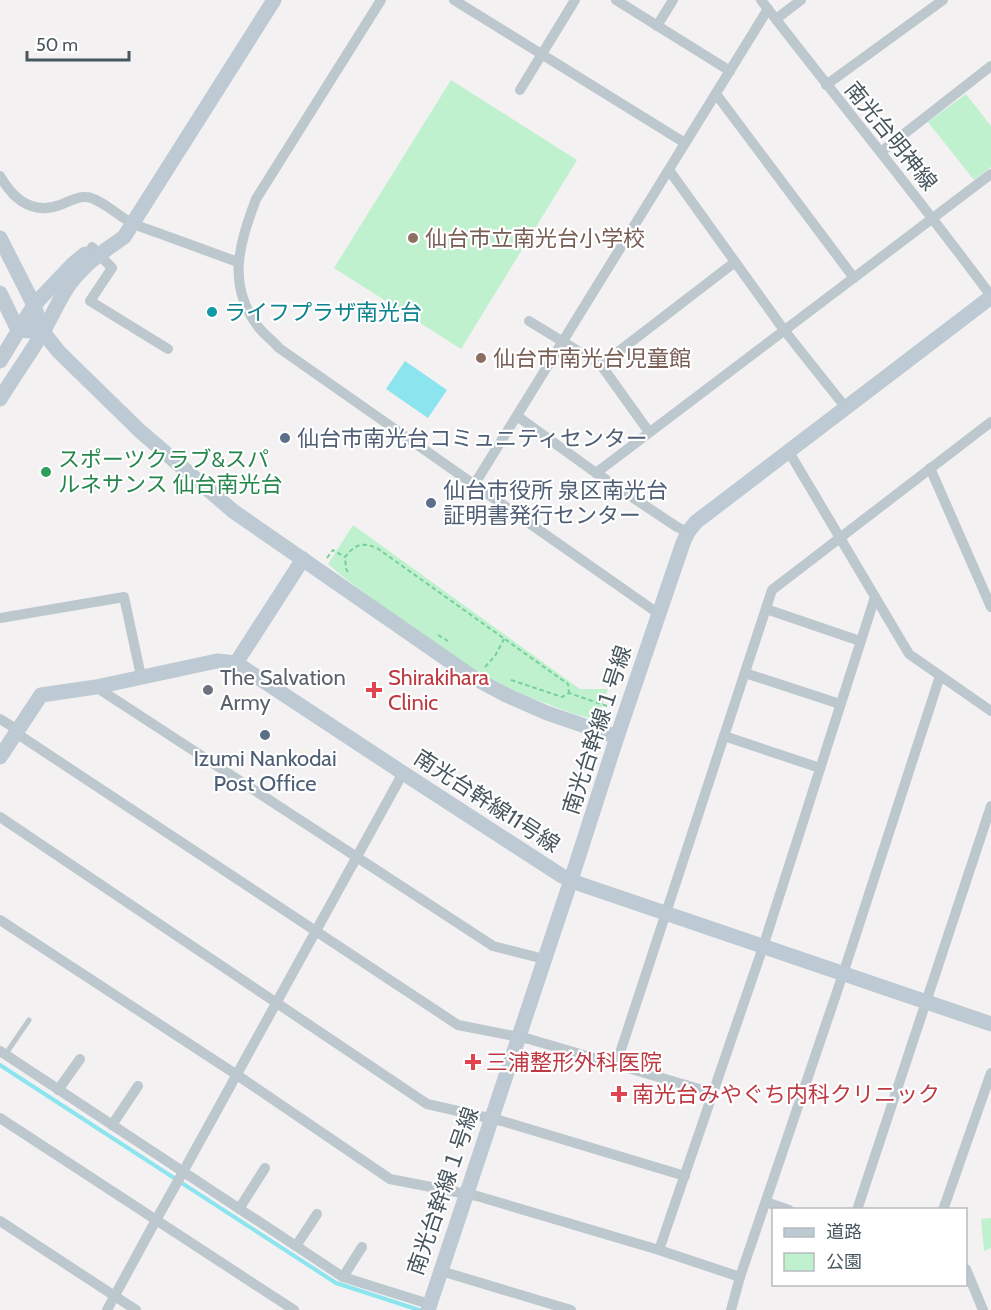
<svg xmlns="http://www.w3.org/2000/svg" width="991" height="1310" font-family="Cabin,'Noto Sans JP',sans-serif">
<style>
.green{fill:#c0f1ce}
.water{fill:#8ce4ef}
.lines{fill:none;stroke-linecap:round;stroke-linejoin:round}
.stream{stroke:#8ce4ef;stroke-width:4}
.path{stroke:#76d09b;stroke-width:2;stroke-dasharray:4.5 3;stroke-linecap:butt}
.lane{stroke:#bcc7ce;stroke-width:5}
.street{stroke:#bcc7ce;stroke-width:10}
.secondary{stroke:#bdcad3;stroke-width:15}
.education-dot{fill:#8d6e63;stroke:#fff;stroke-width:2}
.culture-dot{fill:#0f9aa8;stroke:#fff;stroke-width:2}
.service-dot{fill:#5c6f8a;stroke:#fff;stroke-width:2}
.leisure-dot{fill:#2e9e5b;stroke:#fff;stroke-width:2}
.worship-dot{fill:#6b7280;stroke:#fff;stroke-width:2}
.health-dot{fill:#e0444e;stroke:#fff;stroke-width:2}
.labels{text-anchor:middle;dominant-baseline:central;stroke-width:4.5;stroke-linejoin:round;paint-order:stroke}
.street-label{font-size:22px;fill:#48575f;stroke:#fff}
.education-label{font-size:22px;fill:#785e54;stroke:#fff;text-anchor:start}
.culture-label{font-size:22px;fill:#0d838f;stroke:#fff;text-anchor:start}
.service-label{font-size:22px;fill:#4e5e75;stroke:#fff;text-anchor:start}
.leisure-label{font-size:22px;fill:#27864d;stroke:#fff;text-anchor:start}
.worship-label{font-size:22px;fill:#5b616d;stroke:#fff;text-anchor:start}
.health-label{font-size:22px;fill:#be3a42;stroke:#fff;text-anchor:start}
</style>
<rect width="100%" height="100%" fill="#f3f1f1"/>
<g class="green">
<polygon points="451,80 577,160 461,349 334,268"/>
<polygon points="966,94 991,126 991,167 974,180 928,122"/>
<polygon points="353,525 580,689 608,689 597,720 574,714 516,692 487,678 429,641 342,576 328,564"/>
<polygon points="991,1218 991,1248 984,1251 981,1219"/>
</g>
<polygon class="water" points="405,361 447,390 428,418 386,389"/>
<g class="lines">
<polyline class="stream" points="0,1065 336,1283 419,1310"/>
<g class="path">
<polyline points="327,558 333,550 345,557"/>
<path d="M348 572 346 569 345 557C356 544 361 542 377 548L558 677 568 684 569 693"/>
<polyline points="438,635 448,641"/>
<polyline points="485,667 495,656 504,639"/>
<polyline points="511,680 562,697 569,693 610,707"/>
</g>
<polyline class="lane" points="5,1055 29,1020"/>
<g class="street">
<path d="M381 0 256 199C239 245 226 285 259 328 265 335 273 341 279 348L659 614"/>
<polyline points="454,0 685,143"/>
<polyline points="616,0 730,71"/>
<path d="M761 0C837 99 917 195 991 296"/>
<polyline points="776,19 801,0"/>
<polyline points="657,26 673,0"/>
<polyline points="826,85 943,0"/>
<polyline points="520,90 575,0"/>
<polyline points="716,94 854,278"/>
<polyline points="881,152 991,66"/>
<polyline points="669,170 784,330 846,408"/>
<path d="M0 176C13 199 32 215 60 205 68 202 77 196 86 197 101 198 120 218 134 224 145 229 157 232 169 237 192 245 215 254 238 262"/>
<polyline points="92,247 112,268 90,301 168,349"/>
<polyline points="529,321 601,365 649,432"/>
<polyline points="601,365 735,262"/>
<polyline points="517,416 596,473 677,527 688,532"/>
<polyline points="789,452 909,654 991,711"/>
<polyline points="930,468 991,607"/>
<polyline points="596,473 991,174"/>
<polyline points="474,485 768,9"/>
<polyline points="766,609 860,641"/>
<polyline points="0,618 124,597 141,676"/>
<polyline points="745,673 840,704"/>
<polyline points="96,687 493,946 544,959"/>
<polyline points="0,719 18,730"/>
<polyline points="16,733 458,1025 529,1039 713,1093"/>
<polyline points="724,736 820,768"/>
<polyline points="0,817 427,1104 502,1121 685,1176"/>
<polyline points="0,920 237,1075 390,1179 477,1196 659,1250 740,1277"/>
<polyline points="0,1051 343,1277 429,1304"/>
<polyline points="616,1065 772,590 991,422"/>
<polyline points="58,1090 80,1059"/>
<polyline points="0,1118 294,1310"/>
<polyline points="112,1125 138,1086"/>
<polyline points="766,1202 789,1210"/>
<polyline points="239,1209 265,1168"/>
<polyline points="857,1210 991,806"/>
<polyline points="943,1210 991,1073"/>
<polyline points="0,1221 136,1310"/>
<polyline points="296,1246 317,1214"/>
<polyline points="659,1250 763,947 875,597"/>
<polyline points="966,1269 983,1310"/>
<polyline points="441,1271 571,1310"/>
<polyline points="343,1277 362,1247"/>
<polyline points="107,1310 156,1220 183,1172 403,773"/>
<polyline points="731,1310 740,1277 843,974 940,676"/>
</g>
<g class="secondary">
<polyline points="0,238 34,305 43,332 59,352 140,431 233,511 474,678 506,695 547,713 617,737"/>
<polyline points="0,293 18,330 43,332"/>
<polyline points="0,361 34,305 73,264 85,254"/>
<path d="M0 399C14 376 30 354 43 332 55 311 63 289 80 272 92 258 109 248 124 237L274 0"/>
<polyline points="236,663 303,559"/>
<polyline points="0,757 41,695 96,687 217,661 236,663 403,773 562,876 580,884 991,1024"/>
<polyline points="428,1310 571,880 617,737 683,543 688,532 696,522 991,297"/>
</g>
</g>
<g class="education-dot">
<circle cx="413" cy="238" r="6"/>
<circle cx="481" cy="358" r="6"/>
</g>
<circle class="culture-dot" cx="212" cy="312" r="6"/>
<g class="service-dot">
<circle cx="285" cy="438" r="6"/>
<circle cx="431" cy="503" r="6"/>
<circle cx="265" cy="735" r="6"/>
</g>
<circle class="leisure-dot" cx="46" cy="472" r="6"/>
<circle class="worship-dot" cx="208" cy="690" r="6"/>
<g class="health-dot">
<path d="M371 681h6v6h6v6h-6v6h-6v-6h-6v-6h6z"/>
<path d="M470 1053h6v6h6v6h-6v6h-6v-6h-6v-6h6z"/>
<path d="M616 1085h6v6h6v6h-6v6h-6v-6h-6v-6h6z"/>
</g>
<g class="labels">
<g class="street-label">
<text transform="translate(891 136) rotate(51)">南光台明神線</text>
<text transform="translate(597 730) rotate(-72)">南光台幹線１号線</text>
<text transform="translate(487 801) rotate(33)">南光台幹線11号線</text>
<text transform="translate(443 1191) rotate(-71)">南光台幹線１号線</text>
</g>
<g class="education-label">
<text x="425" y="238">仙台市立南光台小学校</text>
<text x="493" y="358">仙台市南光台児童館</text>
</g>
<g class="culture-label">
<text x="224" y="312">ライフプラザ南光台</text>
</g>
<g class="service-label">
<text x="297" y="438">仙台市南光台コミュニティセンター</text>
<text x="443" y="490">仙台市役所 泉区南光台<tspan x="443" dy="25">証明書発行センター</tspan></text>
<text x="265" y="758" text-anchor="middle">Izumi Nankodai<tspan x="265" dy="25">Post Office</tspan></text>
</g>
<g class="leisure-label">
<text x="58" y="459">スポーツクラブ&amp;スパ<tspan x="58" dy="25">ルネサンス 仙台南光台</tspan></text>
</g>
<g class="worship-label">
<text x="220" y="677">The Salvation<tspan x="220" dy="25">Army</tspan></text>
</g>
<g class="health-label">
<text x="388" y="677">Shirakihara<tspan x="388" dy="25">Clinic</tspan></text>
<text x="486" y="1062">三浦整形外科医院</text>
<text x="632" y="1094">南光台みやぐち内科クリニック</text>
</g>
</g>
<rect x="772" y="1208" width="195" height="78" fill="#ffffff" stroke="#b6bcbf" stroke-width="1.5"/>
<rect x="784" y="1228" width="30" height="9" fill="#bdcad3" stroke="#b6bcbf" stroke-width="1.5"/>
<text x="826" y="1238" font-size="18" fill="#48575f">道路</text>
<rect x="784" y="1253" width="30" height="18" fill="#c0f1ce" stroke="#b6bcbf" stroke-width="1.5"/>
<text x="826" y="1268" font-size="18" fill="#48575f">公園</text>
<path d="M27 51v9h102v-9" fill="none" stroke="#48575f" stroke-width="3"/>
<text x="36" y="51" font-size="18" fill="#48575f" stroke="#ffffff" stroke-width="4.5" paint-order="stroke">50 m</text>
</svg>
